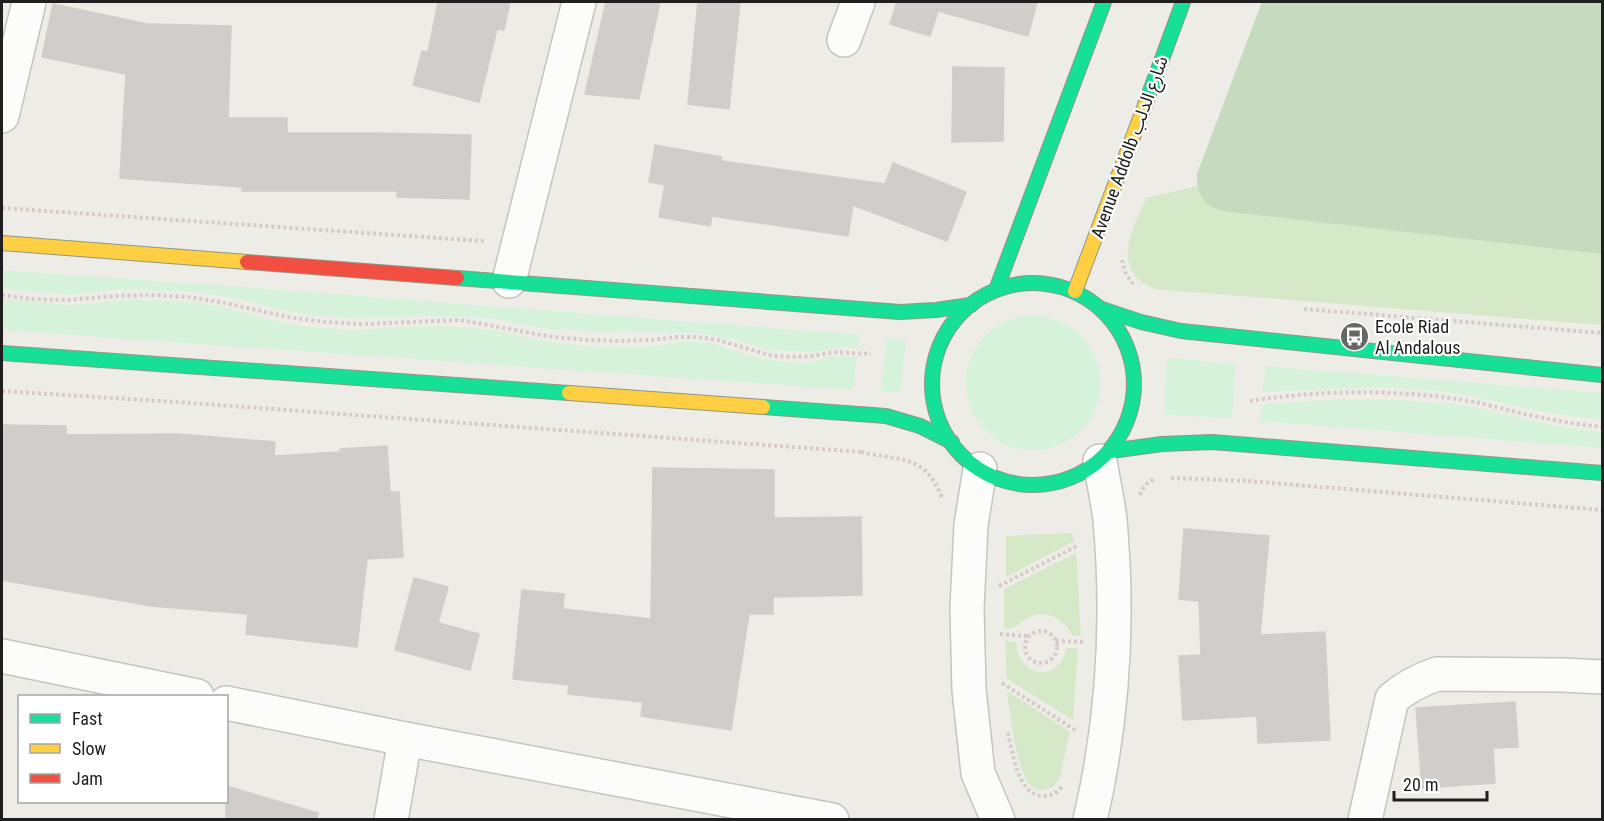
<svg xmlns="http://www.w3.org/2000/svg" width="1604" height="821" font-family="'Roboto Condensed','Noto Sans Arabic',sans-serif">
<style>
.grass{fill:#d5e9c8}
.forest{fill:#c5dabe}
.park{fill:#d7f2da}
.building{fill:#d0ceca;stroke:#d0cec9;stroke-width:1.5}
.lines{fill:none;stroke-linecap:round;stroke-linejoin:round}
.street-casing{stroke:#c4c4c2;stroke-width:36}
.fast-casing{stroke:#919680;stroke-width:16}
.slow-casing{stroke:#919680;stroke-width:16}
.jam-casing{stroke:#919680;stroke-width:16}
.path{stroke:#d6cbc8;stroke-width:4;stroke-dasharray:3 3;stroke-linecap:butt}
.street{stroke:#fcfcfb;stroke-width:33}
.fast{stroke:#16e098;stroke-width:14}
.slow{stroke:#ffcf43;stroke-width:14}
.jam{stroke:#f24e42;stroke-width:14}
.labels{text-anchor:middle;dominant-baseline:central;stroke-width:4.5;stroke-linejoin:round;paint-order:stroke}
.street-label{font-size:18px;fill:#1f1f1f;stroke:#fff}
.poi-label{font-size:18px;fill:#1f1f1f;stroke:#fff;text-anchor:start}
</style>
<rect width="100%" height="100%" fill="#edece7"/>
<g class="grass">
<path d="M1262 2H1602V325L1155 289C1109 270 1132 232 1146 198L1197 186V174Z"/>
<polygon points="1072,533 1074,541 1006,577 1006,536"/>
<path d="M1076 553 1081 636H1073C1058 610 1035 607 1014 628L1004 629V589Z"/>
<path d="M1005 641 1016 642C1018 678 1059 684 1066 648H1078L1073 720 1007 679Z"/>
<path d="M1007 691 1070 732 1060 778C1056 785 1051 790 1041 790 1036 790 1032 788 1029 784 1017 771 1009 710 1007 691Z"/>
</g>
<path class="forest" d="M1262 2H1602V254L1222 211C1203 206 1197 193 1197 174Z"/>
<g class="park">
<polygon points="2,270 256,288 860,335 858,348 843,347 816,352 784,351 761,348 737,340 711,335 693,333 571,330 539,328 501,320 473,317 430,316 346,318 314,315 282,310 237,298 192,292 120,289 70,295 2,289"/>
<polygon points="2,299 71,305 100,303 126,299 195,302 224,307 275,321 300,326 351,330 421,326 466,327 495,330 525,337 557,343 604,347 636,348 684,342 701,342 714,344 755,357 772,360 801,363 814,362 828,357 847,356 857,357 853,390 2,330"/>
<circle cx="1033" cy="383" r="67"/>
<polygon points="887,338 906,340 900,393 881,390"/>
<path d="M1169 358 1235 364 1232 418 1168 415 1166 413C1164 409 1166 364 1167 360Z"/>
<polygon points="1265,366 1602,393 1602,420 1541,412 1473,396 1435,391 1383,387 1263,392"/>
<polygon points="1341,399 1403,400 1465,405 1557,426 1602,432 1602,448 1260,421 1262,404"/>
</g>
<g class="building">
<polygon points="438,2 510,2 504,30 497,29 479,102 413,85 422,51 428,52"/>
<polygon points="606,2 660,2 639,99 585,94"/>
<polygon points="698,2 740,2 729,109 688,104"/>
<polygon points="897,2 1037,2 1028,36 938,11 930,36 890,24"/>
<polygon points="53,4 147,24 231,26 228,118 287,118 287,133 376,133 471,135 469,199 397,197 397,191 242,191 242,187 120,178 126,74 42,57"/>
<polygon points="953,67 1004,68 1003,141 952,142"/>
<polygon points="655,145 722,157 721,161 885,184 893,163 966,192 947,241 853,205 848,236 712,216 710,226 659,217 665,185 649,182"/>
<polygon points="2,425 66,426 66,435 177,434 275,442 274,456 340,452 340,449 387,446 390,492 399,492 403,557 367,559 357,647 246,634 248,614 152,606 2,580"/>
<polygon points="653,468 774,470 774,518 861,517 862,595 773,597 773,614 749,614 731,730 641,716 643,702 568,694 569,685 513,679 522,590 564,594 563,609 651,619"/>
<polygon points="1184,529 1269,536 1260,635 1325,632 1330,740 1258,743 1257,716 1183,720 1179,656 1201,655 1199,601 1179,599"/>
<polygon points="414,578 448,587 438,623 479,634 470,670 395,650"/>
<polygon points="1515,702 1518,747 1493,748 1495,783 1422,788 1416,708"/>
<polygon points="226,786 318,813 317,819 226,819"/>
</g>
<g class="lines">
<defs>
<g id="street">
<polyline points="844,40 858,2"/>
<polyline points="2,116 29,2"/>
<polyline points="509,281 579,2"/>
<polyline points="980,469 971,525 967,608 969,690 978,773 998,820"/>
<polyline points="2,656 197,696"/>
<polyline points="226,703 405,739 832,820"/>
<polyline points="391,820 405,739"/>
<path d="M1090 820C1113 722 1119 620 1110 520 1108 501 1103 481 1100 461"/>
<path d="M1365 820 1392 699C1406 687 1419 680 1437 674L1562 675 1602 677"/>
</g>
<g id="fast">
<polyline points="1145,105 1183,2"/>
<polyline points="457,278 900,312 936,310 971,305"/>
<circle cx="1033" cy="384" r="101"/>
<polyline points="996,290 1104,2"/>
<polyline points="1102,309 1141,322 1181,331 1602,375"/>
<polyline points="2,353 569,393"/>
<polyline points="763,407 886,416 920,426 952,442"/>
<polyline points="1111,451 1162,444 1212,442 1602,473"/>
</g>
<g id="slow">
<polyline points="2,243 247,262"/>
<polyline points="1075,291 1145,105"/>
<polyline points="569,393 763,407"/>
</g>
<polyline id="jam" points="247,262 457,278"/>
</defs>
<use href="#street" class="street-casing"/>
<use href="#fast" class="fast-casing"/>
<use href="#slow" class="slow-casing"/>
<use href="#jam" class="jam-casing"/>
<g class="path">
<polyline points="2,208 482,241 485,240"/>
<polyline points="1122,260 1126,274 1134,285"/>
<polyline points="2,295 30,299 68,300 115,296 151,295 188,297 220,302 288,317 325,322 362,324 460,320 553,337 588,340 620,341 652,340 675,337 698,337 718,340 773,356 792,357 813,356 834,352 871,354"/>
<polyline points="1304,309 1602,333"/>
<polyline points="2,391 191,403 861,452"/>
<path d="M1250 401C1320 390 1393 389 1464 400 1491 405 1517 413 1544 418 1563 422 1583 425 1602 427"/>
<path d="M861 452C899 461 925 453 942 498"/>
<polyline points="1171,478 1248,481"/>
<polyline points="1248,481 1602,510"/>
<path d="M1140 495C1143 487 1147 482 1155 479"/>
<polyline points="999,586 1079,545"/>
<circle cx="1041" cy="647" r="16"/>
<polyline points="1000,634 1028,636"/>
<polyline points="1056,641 1083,642"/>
<polyline points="1002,683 1075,730"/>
<path d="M1008 733C1013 753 1018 800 1047 796 1053 795 1058 792 1062 786"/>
</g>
<use href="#street" class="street"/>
<use href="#fast" class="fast"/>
<use href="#slow" class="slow"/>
<use href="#jam" class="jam"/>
</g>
<defs>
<symbol id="bus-disc" viewBox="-11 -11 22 22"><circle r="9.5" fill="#676765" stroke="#fff"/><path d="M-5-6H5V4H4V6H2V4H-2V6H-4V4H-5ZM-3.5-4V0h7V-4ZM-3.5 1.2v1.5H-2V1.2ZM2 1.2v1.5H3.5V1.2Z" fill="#fff"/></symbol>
</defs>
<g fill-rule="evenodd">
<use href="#bus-disc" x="1338" y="320" width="33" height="33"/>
</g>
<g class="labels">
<g class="street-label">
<text transform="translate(1129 147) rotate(-70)">Avenue Addolb شارع الدلب</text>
</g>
<g class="poi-label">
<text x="1375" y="326">Ecole Riad<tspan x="1375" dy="21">Al Andalous</tspan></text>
</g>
</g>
<rect width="1604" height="821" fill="none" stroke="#1f1f1f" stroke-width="6"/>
<rect x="18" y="695" width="210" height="108" fill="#ffffff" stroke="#a5a5a5" stroke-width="1.5"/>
<rect x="30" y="714" width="30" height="9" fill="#16e098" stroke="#a5a5a5" stroke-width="1.5"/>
<text x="72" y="725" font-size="18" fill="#1f1f1f">Fast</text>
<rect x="30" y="744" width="30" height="9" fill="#ffcf43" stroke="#a5a5a5" stroke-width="1.5"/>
<text x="72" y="755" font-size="18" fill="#1f1f1f">Slow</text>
<rect x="30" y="774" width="30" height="9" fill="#f24e42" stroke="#a5a5a5" stroke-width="1.5"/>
<text x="72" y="785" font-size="18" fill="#1f1f1f">Jam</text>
<path d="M1394 791v9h93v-9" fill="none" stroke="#1f1f1f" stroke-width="3"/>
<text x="1403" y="791" font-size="18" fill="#1f1f1f" stroke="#ffffff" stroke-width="4.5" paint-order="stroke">20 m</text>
</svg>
